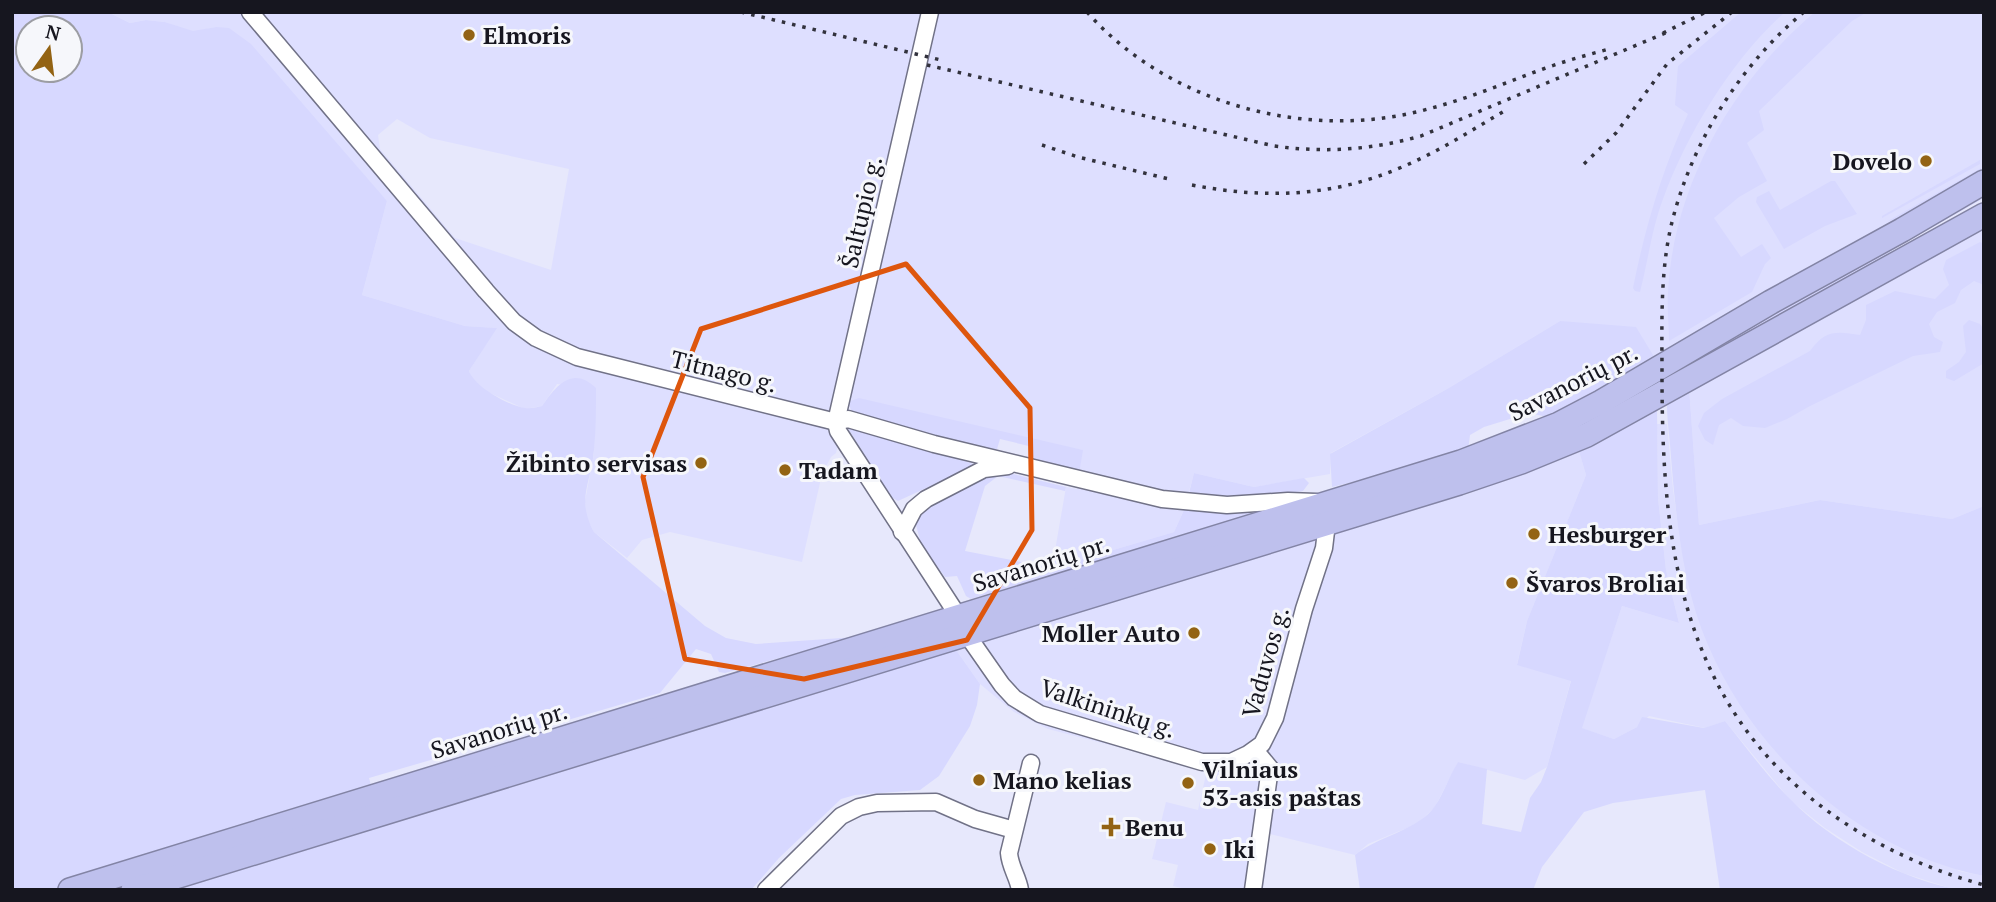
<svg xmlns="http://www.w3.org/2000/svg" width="1996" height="902" font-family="'PT Serif',serif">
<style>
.built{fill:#dedfff;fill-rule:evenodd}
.green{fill:#d7d8ff;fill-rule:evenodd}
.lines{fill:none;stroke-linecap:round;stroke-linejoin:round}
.minor-casing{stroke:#717287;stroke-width:19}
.highway-casing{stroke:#8384a5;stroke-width:26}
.minor{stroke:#fff;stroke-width:16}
.highway{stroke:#bec0ed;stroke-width:23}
.rail{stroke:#32323d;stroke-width:3.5;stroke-dasharray:3.5 7;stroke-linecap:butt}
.marked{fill:none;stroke:#de560d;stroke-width:5;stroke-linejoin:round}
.poi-dot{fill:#936313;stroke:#f6f7fb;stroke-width:2.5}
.labels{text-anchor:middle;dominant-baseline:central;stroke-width:6;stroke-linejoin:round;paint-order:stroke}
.poi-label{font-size:24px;font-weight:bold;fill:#16161f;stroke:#f6f7fb;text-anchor:start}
.street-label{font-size:24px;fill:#16161f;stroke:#f6f7fb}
</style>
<rect width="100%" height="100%" fill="#e7e8fc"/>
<g class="built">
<path d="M108 12H1984V171L1656 360 1560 321 1447 389 1331 453 1330 474 1254 487 1194 473 1184 510 1174 532 1052 568 1066 487 1077 489 1082 450 848 402 836 453 831 457 822 474 802 562 670 532 642 540 627 558 594 532 586 517 585 501 594 453 595 388 557 384 542 406 525 409 490 393 471 378 469 371 496 328 465 326 362 295 387 201 216 27 193 32 165 22 146 20 130 23ZM397 119 430 138 569 169 551 270 455 238 380 149 378 135Z"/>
<polygon points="1984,219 1984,506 1952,519 1820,500 1699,525 1689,387"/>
<polygon points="1657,424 1667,424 1673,489 1681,546 1703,632 1959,871 1984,876 1984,890 1950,888 1903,873 1862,852 1825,828 1791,801 1725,721 1705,728 1649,716 1637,727 1614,739 1581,728 1622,606 1679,623 1666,570 1658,498"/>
<polygon points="1578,448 1586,475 1527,621 1517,664 1571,680 1547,767 1525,780 1458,762 1435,807 1417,824 1368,844 1355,855 1270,834 1263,890 1190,890 1173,886 1178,865 1152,859 1166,802 1198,810 1207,770 1048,729 1014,712 980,684 954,647 1314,536 1468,494"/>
</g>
<g class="green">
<path d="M12 12H108L130 23 146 20 165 22 193 31 216 27 229 28 251 44 387 201 362 295 465 326 497 328 469 371C474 386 509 406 525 408 530 409 537 407 542 406 556 386 572 365 596 388 596 409 596 430 594 450 591 484 576 499 594 532L705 626 726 638 756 644 856 637 725 673 719 672 711 654 696 649 660 693 369 778 381 822 954 647 980 684 977 705 970 726 939 776 920 790 855 795 841 799 779 858 751 890H12ZM28 28H70V70H28Z"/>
<path d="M1741 12H1785C1733 58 1687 133 1663 199 1652 228 1648 261 1640 292L1635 291 1633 288C1645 228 1662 170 1688 114L1675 105 1678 66Z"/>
<path d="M1815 12H1867L1852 21 1759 111 1764 130 1747 143 1767 181 1739 197 1714 218 1741 257 1762 244 1771 258 1765 264 1752 292 1669 341C1669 325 1667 309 1668 293 1673 185 1734 80 1815 12Z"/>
<polygon points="1980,160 1980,164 1882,218 1882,216"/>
<polygon points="1981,168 1981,171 1898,219 1888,221"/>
<polygon points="1831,181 1835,181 1857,214 1825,226 1784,249 1756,202 1757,197 1769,191 1780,210"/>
<polygon points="1984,192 1984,198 1899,246 1850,278 1671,379 1670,375"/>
<path d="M1980 242 1984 244V285L1974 281 1961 290 1955 303 1937 312 1929 324 1934 337 1943 342 1940 352 1913 356 1810 406 1787 419 1765 428 1743 426 1731 418 1719 425 1713 445 1705 440 1698 426 1704 413 1722 399 1810 351C1825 330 1836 331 1860 335L1866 320V305L1895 291 1935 299 1949 285 1943 269 1946 260Z"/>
<polygon points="1969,320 1980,324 1984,330 1984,363 1954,381 1946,378 1946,371 1959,362 1966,352 1963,326"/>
<polygon points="1560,321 1636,327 1656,360 1552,418 1529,413 1484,427 1470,435 1468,451 1394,472 1332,487 1330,454 1447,389"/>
<path d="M1689 387 1699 525 1820 500 1952 519 1984 506V876C1863 852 1756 758 1708 645 1683 588 1676 519 1671 457 1670 439 1667 422 1667 404Z"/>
<polygon points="859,398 1083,450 1079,474 1033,460 1031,454 1033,447 1000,439 997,449 992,449 954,445 852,413 848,402"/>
<path d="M1657 407 1658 498 1666 570 1679 623 1622 606 1582 728 1614 739 1637 727 1642 717 1704 728 1725 721C1746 747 1767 776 1791 800 1832 842 1903 881 1962 890H1720L1705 790 1613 803 1584 812 1542 867 1533 890H1360L1355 855C1378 836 1419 830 1435 806 1444 793 1449 776 1458 762L1487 769 1482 824 1521 832 1530 798 1541 782 1547 767 1571 681 1517 665 1527 621 1586 475 1578 448Z"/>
<polygon points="849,426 877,430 976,465 898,501 891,497 849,430"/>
<polygon points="1001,471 1066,487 1065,491 998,476 985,486 965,551 1052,568 1174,532 1184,510 1224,512 1286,506 971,599 966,596 957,576 945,577 921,544 916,525 921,513 927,509 990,472"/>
<polygon points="1194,473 1254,487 1304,478 1309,483 1303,491 1244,499 1188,497"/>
</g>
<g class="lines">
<defs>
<g id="minor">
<polyline points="250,12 486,291 514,322 536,338 577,357 836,422 848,419 934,444 1162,499 1227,505 1288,501 1316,502"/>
<polyline points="930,12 836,422 838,431 953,608"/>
<polyline points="902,532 914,509 926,499 984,469 1008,466"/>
<polyline points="972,642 1002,685 1014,698 1040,714 1202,762 1231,762 1248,754 1262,744 1275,718 1304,609 1324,548 1327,523"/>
<polyline points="766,890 841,816 859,807 877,803 936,802 975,819 1014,830"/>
<path d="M1020 890C1018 877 1010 867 1009 853L1031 763"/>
<polyline points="1253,890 1270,768 1255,750"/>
</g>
<g id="highway">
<polyline points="70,890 1461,462 1559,424 1601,402 1771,302 1902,230 1984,182"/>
<polyline points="133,890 1459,483 1521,462 1587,435 1984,215"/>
</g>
</defs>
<use href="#minor" class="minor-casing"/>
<use href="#highway" class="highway-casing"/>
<use href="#minor" class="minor"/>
<use href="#highway" class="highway"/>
<g class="rail">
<polyline points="741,12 945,61"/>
<path d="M1087 12C1169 105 1310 142 1428 109 1467 99 1505 83 1543 69 1565 61 1587 55 1609 49"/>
<path d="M1804 12C1740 65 1692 142 1672 222 1660 271 1662 322 1662 372 1662 497 1670 625 1746 730 1804 809 1890 859 1984 885"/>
<polyline points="1663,33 1706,12"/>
<path d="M927 65 1274 146C1325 153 1371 150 1421 136L1670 31"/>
<polyline points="1042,145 1078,157 1173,180"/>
<polyline points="1584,164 1616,133 1667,64 1732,12"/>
<path d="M1192 185C1265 199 1333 197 1402 167 1438 152 1472 130 1506 110"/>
</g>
</g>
<path class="marked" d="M906 264 1030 408 1032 530 967 640 804 679 685 659 643 477 701 329Z"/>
<g class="poi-dot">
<circle cx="469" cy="35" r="7"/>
<circle cx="1926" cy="161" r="7"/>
<circle cx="701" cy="463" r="7"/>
<circle cx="785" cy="470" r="7"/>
<circle cx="1534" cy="534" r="7"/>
<circle cx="1512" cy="583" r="7"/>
<circle cx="1194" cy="633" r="7"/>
<circle cx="979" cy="780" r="7"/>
<circle cx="1188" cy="783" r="7"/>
<path d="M1107.5 816.5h7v7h7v7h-7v7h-7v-7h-7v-7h7z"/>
<circle cx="1210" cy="849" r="7"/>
</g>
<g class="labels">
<g class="poi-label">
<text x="483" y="35">Elmoris</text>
<text x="1912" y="161" text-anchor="end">Dovelo</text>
<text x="687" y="463" text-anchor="end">Žibinto servisas</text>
<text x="799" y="470">Tadam</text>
<text x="1548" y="534">Hesburger</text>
<text x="1526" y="583">Švaros Broliai</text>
<text x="1180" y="633" text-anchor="end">Moller Auto</text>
<text x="1202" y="769">Vilniaus<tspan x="1202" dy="28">53-asis paštas</tspan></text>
<text x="993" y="780">Mano kelias</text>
<text x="1125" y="827">Benu</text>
<text x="1224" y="849">Iki</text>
</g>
<g class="street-label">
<text transform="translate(861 212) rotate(-77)">Šaltupio g.</text>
<text transform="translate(724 371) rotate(14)">Titnago g.</text>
<text transform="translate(1573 382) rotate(-27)">Savanorių pr.</text>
<text transform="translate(1041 563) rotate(-17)">Savanorių pr.</text>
<text transform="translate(1265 662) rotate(-74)">Vaduvos g.</text>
<text transform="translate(1108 708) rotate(18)">Valkininkų g.</text>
<text transform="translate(499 730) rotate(-17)">Savanorių pr.</text>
</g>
</g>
<rect width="1996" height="902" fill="none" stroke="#16161f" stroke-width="28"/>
<g transform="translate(49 49) rotate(14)"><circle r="33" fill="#f6f7fb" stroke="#9c9da3" stroke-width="2"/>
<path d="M0-5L12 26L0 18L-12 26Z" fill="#936313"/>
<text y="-10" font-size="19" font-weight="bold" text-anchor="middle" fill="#16161f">N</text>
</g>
</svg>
